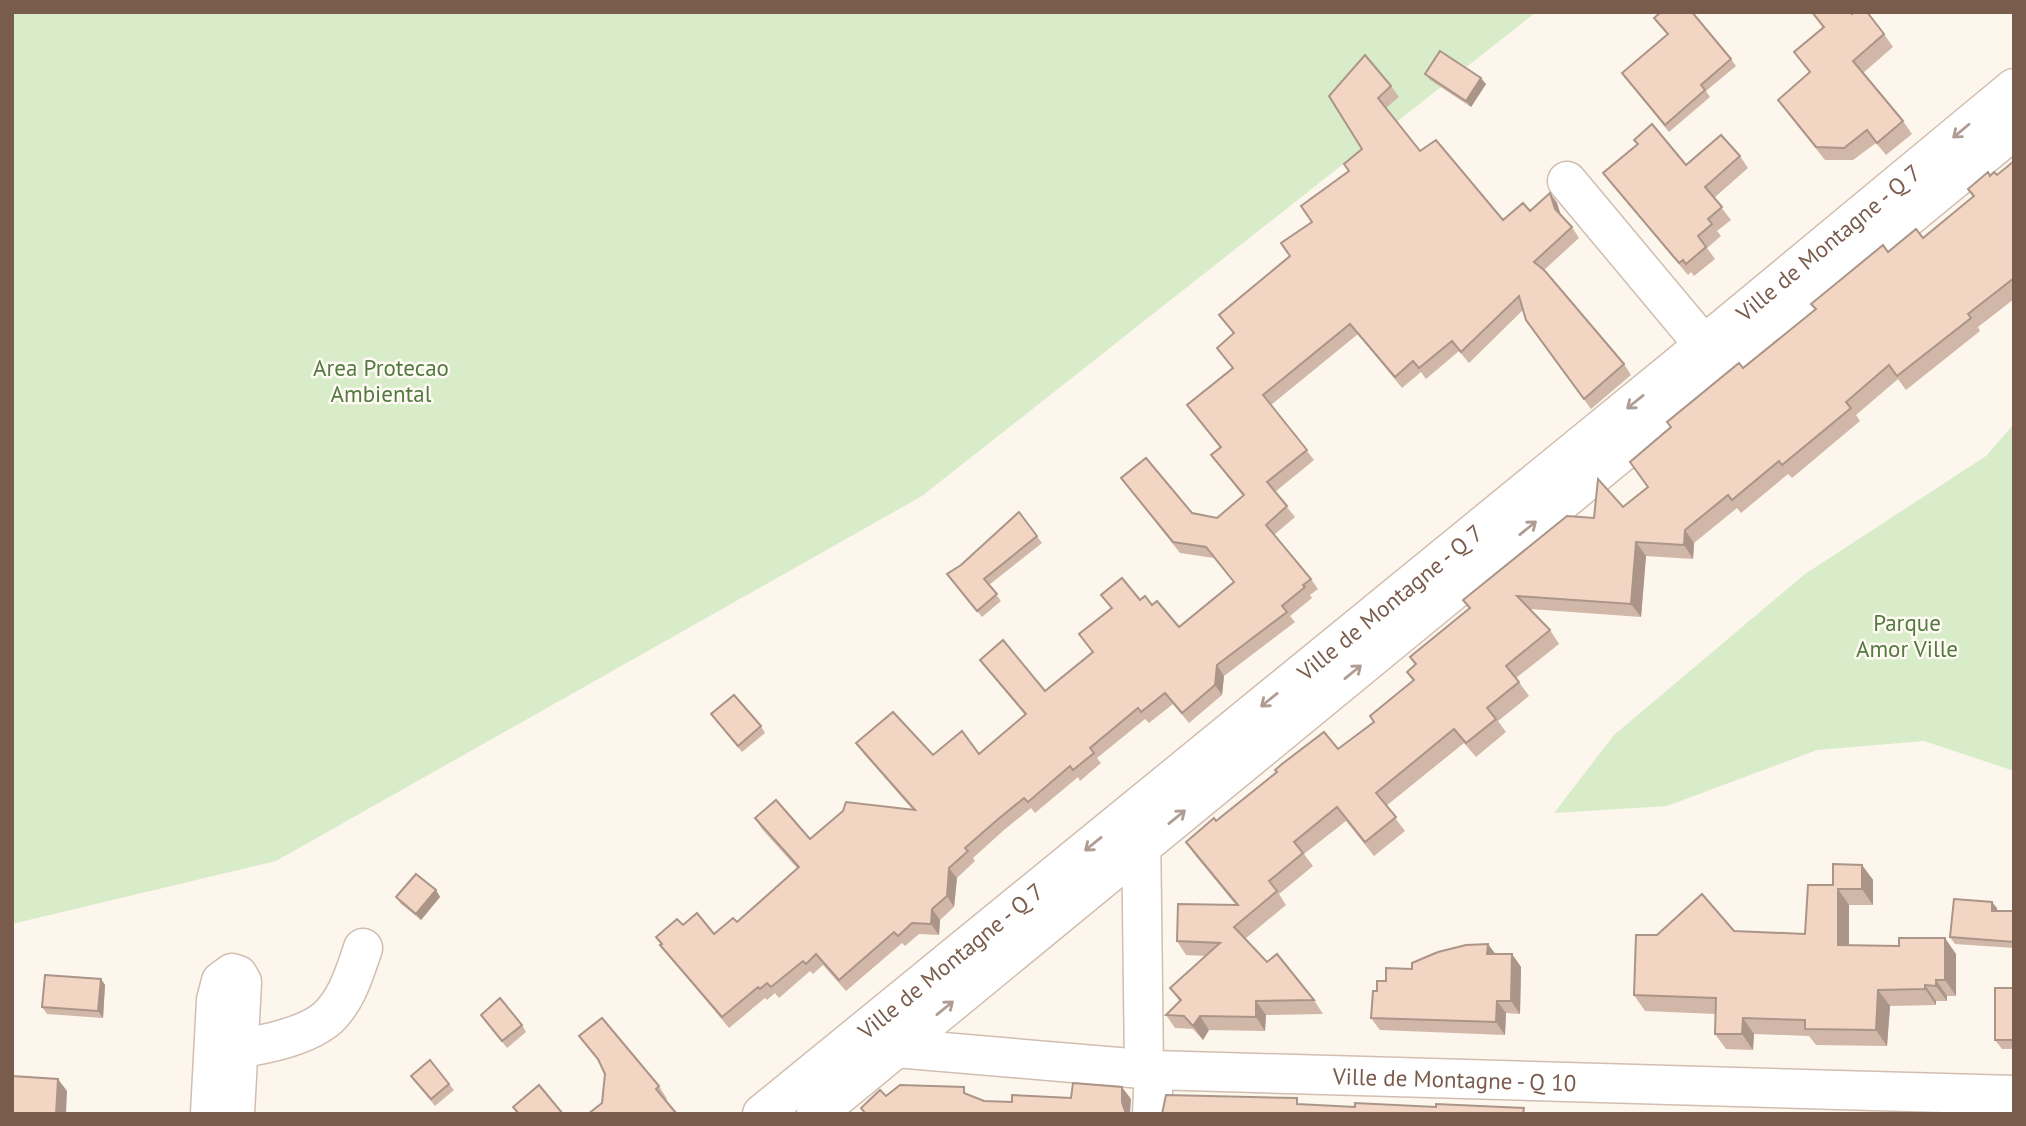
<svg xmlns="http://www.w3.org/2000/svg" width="2026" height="1126" font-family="'PT Sans',sans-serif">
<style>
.green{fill:#d8ecc9}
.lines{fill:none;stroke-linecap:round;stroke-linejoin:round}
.minor-casing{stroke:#d1beb0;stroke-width:41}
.minor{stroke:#fff;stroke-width:38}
.wall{fill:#d1b7a8}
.shaded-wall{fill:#aa9588}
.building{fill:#f3d5c3;stroke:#aa9588;stroke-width:2}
.oneway{stroke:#af9d94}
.labels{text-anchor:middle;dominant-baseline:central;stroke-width:5;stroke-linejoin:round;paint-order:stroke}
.street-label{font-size:23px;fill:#7a5c4d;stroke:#fffaf3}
.park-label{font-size:23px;fill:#537a41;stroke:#fffaf3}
</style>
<rect width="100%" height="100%" fill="#fdf6ec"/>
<g class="green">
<polygon points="12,12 1536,12 922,496 276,861 12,924"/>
<polygon points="2014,424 2014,771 1924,741 1817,750 1667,806 1554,813 1614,735 1805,574 1986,456"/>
</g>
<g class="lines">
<defs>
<g id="minor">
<polyline points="1567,181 1704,345"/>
<polyline points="1141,827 1144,1069"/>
<path id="s1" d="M884 1045 896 1048 1154 1070 2014 1095"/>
<path d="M216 1051C248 1048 299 1040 325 1020 346 1003 355 972 363 948"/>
<polyline points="210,1114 216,1000 221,981 232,973 238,975 242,982 235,1114"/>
<path id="s2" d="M762 1114 1670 373 2014 88"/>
<polyline points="816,1114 2014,130"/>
<polyline points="1152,1114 1154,1070"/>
</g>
</defs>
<use href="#minor" class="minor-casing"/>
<use href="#minor" class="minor"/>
</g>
<g class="wall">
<polygon points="1811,12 1852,14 1884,34 1893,47 1863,73 1903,121 1912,134 1886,155 1876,143 1853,160 1825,160 1787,112 1778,100 1810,73 1794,52 1823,28"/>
<polygon points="1654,18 1731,59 1736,66 1706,91 1710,97 1669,132 1622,73 1667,34"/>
<polygon points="1425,74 1486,84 1471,107 1430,80"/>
<polygon points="1391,86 1399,97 1386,108 1420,151 1503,220 1530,211 1550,193 1557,203 1561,215 1572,227 1579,238 1544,270 1624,364 1631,375 1591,409 1526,320 1523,310 1469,363 1459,351 1426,379 1421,372 1402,388 1358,334 1271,405 1314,460 1275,492 1295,517 1274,535 1311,579 1318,589 1310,595 1312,598 1290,616 1295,622 1224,676 1222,695 1189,723 1173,704 1149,723 1145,719 1097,758 1101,763 1080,781 1078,777 1035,813 1031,808 1004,830 973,858 975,861 957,878 954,907 940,920 939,935 919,934 905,946 902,943 846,991 823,965 813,974 810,971 779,998 775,993 767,1000 765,998 729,1028 668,955 656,937 683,925 714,934 737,922 797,868 762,829 755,818 810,839 912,809 864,754 856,743 933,755 979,754 1025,715 988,670 980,660 1045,691 1092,652 1079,634 1111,608 1101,595 1140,600 1152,605 1179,627 1234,582 1214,558 1180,553 1121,478 1192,513 1217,518 1243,496 1211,455 1220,448 1187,405 1232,368 1217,348 1234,334 1219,315 1290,256 1312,222 1349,171 1344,164 1362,149 1329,96"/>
<polygon points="1637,145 1686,165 1740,156 1748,168 1714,198 1731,220 1717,231 1721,236 1707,248 1715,259 1694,276 1691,272 1688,275 1612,185 1603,173"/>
<polygon points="2014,161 2014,299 1978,327 1980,331 1906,390 1898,379 1856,415 1860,421 1792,478 1788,474 1741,513 1737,508 1694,543 1693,559 1646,556 1641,617 1530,609 1550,630 1559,644 1516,678 1529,696 1498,721 1506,732 1476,757 1464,743 1386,806 1405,831 1374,856 1346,821 1304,854 1313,866 1279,894 1286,905 1245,939 1267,962 1314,1000 1323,1014 1266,1015 1265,1031 1209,1030 1203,1040 1193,1029 1175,1028 1166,1015 1180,1002 1170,988 1206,956 1186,955 1177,941 1236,905 1195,855 1186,842 1216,821 1338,749 1374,722 1413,681 1407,672 1415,665 1410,657 1469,608 1463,600 1594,518 1623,507 1648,487 1743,368 1815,310 1811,304 1888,252 1923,238 1973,197 1968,189 1990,176 1997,175"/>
<polygon points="1019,512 1042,543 989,585 1001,601 982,617 947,574 961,565"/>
<polygon points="711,714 761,726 765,733 742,752"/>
<polygon points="1862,865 1873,880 1873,905 1849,905 1849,945 1956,954 1956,996 1947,996 1947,1001 1936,1001 1936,1005 1890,1006 1887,1046 1816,1045 1809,1036 1754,1034 1753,1050 1726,1049 1715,1034 1716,1014 1645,1011 1634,995 1657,935 1734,931 1805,934 1833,885"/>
<polygon points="436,890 440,897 421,920 401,904 396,897"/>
<polygon points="1997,908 1997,911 2014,911 2014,948 1955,944 1950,937"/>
<polygon points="1495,954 1512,954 1521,967 1520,1014 1506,1013 1505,1035 1380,1030 1371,1018 1377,991 1412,969"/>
<polygon points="101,979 105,985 103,1018 47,1014 42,1007"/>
<polygon points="2014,988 2014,1049 2002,1049 1995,1040"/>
<polygon points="481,1015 522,1025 526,1032 507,1048"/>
<polygon points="579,1036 659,1086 667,1099 666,1100 677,1114 588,1114 602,1103 605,1074 600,1063"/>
<polygon points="411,1076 449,1084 454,1090 435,1106"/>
</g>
<g class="shaded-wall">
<polygon points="1481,78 1486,84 1471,107 1466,101"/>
<polygon points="1550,193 1557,203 1562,219 1555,209"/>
<polygon points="1685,530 1694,543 1693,559 1684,545"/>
<polygon points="1636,542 1646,556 1641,617 1631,604"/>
<polygon points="1217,665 1224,676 1222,695 1215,685"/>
<polygon points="1862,865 1873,880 1873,905 1862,889"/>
<polygon points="949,868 957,878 954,907 947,896"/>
<polygon points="1838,889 1849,905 1849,960 1838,945"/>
<polygon points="436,890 440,897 421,920 416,914"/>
<polygon points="1992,902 1997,908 1997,917 1992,911"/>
<polygon points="932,909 940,920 939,935 931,924"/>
<polygon points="1945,938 1956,954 1956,996 1945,980"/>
<polygon points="1488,944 1497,956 1487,954"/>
<polygon points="1512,954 1521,967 1520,1014 1511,1001"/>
<polygon points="101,979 105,985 103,1018 98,1011"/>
<polygon points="1936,980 1947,996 1947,1001 1936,986"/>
<polygon points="1925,985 1936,1001 1936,1005 1925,989"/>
<polygon points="1878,990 1890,1006 1887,1046 1876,1030"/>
<polygon points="1256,1001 1266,1015 1265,1031 1256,1017"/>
<polygon points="1497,1001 1506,1013 1505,1035 1496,1022"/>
<polygon points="1200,1016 1209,1030 1203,1040 1193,1026"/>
<polygon points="1743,1018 1754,1034 1753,1050 1742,1034"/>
<polygon points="58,1079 67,1091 66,1114 56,1114"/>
<polygon points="1122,1087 1131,1099 1130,1114 1125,1114 1122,1102"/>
</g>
<g class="building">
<polygon points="1661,12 1692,12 1731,59 1701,85 1705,90 1665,125 1622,73 1668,34 1654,18"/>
<polygon points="1812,12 1850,12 1852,14 1855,12 1867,12 1884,34 1853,61 1903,121 1877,143 1867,130 1844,148 1816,147 1778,100 1810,72 1794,52 1824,27"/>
<polygon points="1440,51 1481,78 1466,101 1425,74"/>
<polygon points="1365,55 1391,86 1378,98 1420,151 1436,140 1503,220 1523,203 1530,211 1550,193 1555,209 1572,227 1534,262 1545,271 1624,364 1584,399 1526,320 1519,296 1461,352 1452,341 1419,368 1413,361 1395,377 1350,324 1263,395 1307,450 1267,482 1287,506 1266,525 1311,579 1303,585 1305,587 1282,606 1287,612 1217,665 1215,685 1182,713 1165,693 1141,712 1138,708 1090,748 1094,753 1073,770 1070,766 1028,802 1024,798 997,820 965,848 968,851 949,868 947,896 932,909 931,924 912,923 898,936 894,932 839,980 816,954 806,964 803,961 771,987 767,983 760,989 758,987 722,1017 660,945 662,944 656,937 677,919 683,925 697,913 714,934 733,918 737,922 799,867 755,818 776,800 810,839 843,811 846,802 915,810 856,743 893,712 933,755 962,731 979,754 1026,714 980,660 1003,640 1045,691 1093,652 1079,634 1112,608 1101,595 1122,578 1140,600 1145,596 1152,605 1157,601 1179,627 1234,582 1206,547 1173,542 1121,478 1146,458 1192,513 1217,518 1244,495 1211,455 1221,447 1187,405 1233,368 1217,348 1234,333 1219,315 1290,256 1281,243 1312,222 1301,206 1349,171 1344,164 1362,149 1329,96"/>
<polygon points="1652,124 1686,165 1721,135 1740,156 1705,187 1722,207 1708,219 1712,224 1698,236 1706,247 1686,264 1683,260 1679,263 1603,173 1638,144 1634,140"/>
<polygon points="2014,161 2014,278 1968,314 1971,318 1897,376 1889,365 1846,402 1851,408 1782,465 1779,461 1732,500 1728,495 1685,530 1684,545 1636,542 1631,604 1517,596 1550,630 1506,666 1519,682 1487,708 1496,719 1466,743 1454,729 1376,793 1396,817 1365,842 1337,807 1294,842 1303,853 1269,881 1277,891 1234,927 1267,962 1277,954 1314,1000 1256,1001 1256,1017 1200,1016 1193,1026 1184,1016 1166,1015 1181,1000 1170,988 1220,943 1177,941 1178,904 1238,905 1186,842 1214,818 1216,821 1277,772 1275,770 1282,764 1324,732 1338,749 1374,722 1370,716 1414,680 1407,672 1416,664 1410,657 1470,608 1463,600 1567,516 1594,518 1598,479 1623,507 1648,487 1630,462 1671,427 1667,422 1739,363 1743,368 1816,309 1811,304 1883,245 1888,252 1916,229 1923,238 1974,196 1968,189 1988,172 1990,176 1994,172 1997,175"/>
<polygon points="1019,512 1037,536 984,579 997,594 977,611 947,574 961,565"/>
<polygon points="734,695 761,726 738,746 711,714"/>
<polygon points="1833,864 1862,865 1862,889 1838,889 1838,945 1899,946 1899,938 1945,938 1945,980 1936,980 1936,986 1925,985 1925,989 1878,990 1876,1030 1805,1029 1805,1020 1743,1018 1742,1034 1715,1034 1716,998 1634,995 1636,935 1657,935 1702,894 1734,931 1805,934 1808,885 1833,885"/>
<polygon points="416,874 436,890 416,914 396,897"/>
<polygon points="1954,899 1992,902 1992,911 2014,911 2014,942 1950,937"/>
<polygon points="1488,944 1487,954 1512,954 1511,1001 1497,1001 1496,1022 1371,1018 1373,991 1377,991 1377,981 1386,981 1386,968 1412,969 1412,963 1438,952 1466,945"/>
<polygon points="45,975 101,979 98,1011 42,1007"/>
<rect x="1995" y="988" width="19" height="52"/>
<polygon points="500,998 522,1025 502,1041 481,1015"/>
<polygon points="602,1018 659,1086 656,1089 676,1113 675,1114 588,1114 602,1103 605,1074 598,1059 579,1036"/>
<polygon points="430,1060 449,1084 431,1099 411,1076"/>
<polygon points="12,1076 58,1079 56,1114 12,1114"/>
<polygon points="1073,1083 1122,1087 1122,1102 1126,1114 864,1114 865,1113 861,1108 880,1090 886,1096 900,1085 964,1087 964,1093 984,1101 1012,1102 1012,1095 1071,1098"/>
<polygon points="539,1085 563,1114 519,1114 513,1107"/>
<polygon points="1166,1095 1297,1098 1297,1104 1355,1107 1355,1103 1436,1107 1436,1104 1524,1108 1523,1114 1162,1114"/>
</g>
<defs><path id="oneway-shaft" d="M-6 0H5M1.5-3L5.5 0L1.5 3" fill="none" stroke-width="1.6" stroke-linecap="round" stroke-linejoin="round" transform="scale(1.75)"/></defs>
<g class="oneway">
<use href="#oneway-shaft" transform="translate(1961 131) rotate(140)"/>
<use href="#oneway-shaft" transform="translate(1635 402) rotate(141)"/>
<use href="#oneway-shaft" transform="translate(1528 528) rotate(-39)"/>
<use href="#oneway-shaft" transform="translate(1353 672) rotate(-39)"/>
<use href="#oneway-shaft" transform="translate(1269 700) rotate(141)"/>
<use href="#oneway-shaft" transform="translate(1177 817) rotate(-39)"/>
<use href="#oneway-shaft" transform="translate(1093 844) rotate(141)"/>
<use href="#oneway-shaft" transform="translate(945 1008) rotate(-39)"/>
</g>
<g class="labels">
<g class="street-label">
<text stroke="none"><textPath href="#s2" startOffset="1377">Ville de Montagne - Q 7</textPath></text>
<text stroke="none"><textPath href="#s2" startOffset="810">Ville de Montagne - Q 7</textPath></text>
<text stroke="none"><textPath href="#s2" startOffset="243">Ville de Montagne - Q 7</textPath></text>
<text stroke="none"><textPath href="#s1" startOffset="572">Ville de Montagne - Q 10</textPath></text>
</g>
<g class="park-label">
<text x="381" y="367">Area Protecao<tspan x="381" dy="26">Ambiental</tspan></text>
<text x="1907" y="622">Parque<tspan x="1907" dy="26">Amor Ville</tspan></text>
</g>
</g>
<rect width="2026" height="1126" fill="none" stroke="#7a5c4d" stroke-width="28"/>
</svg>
